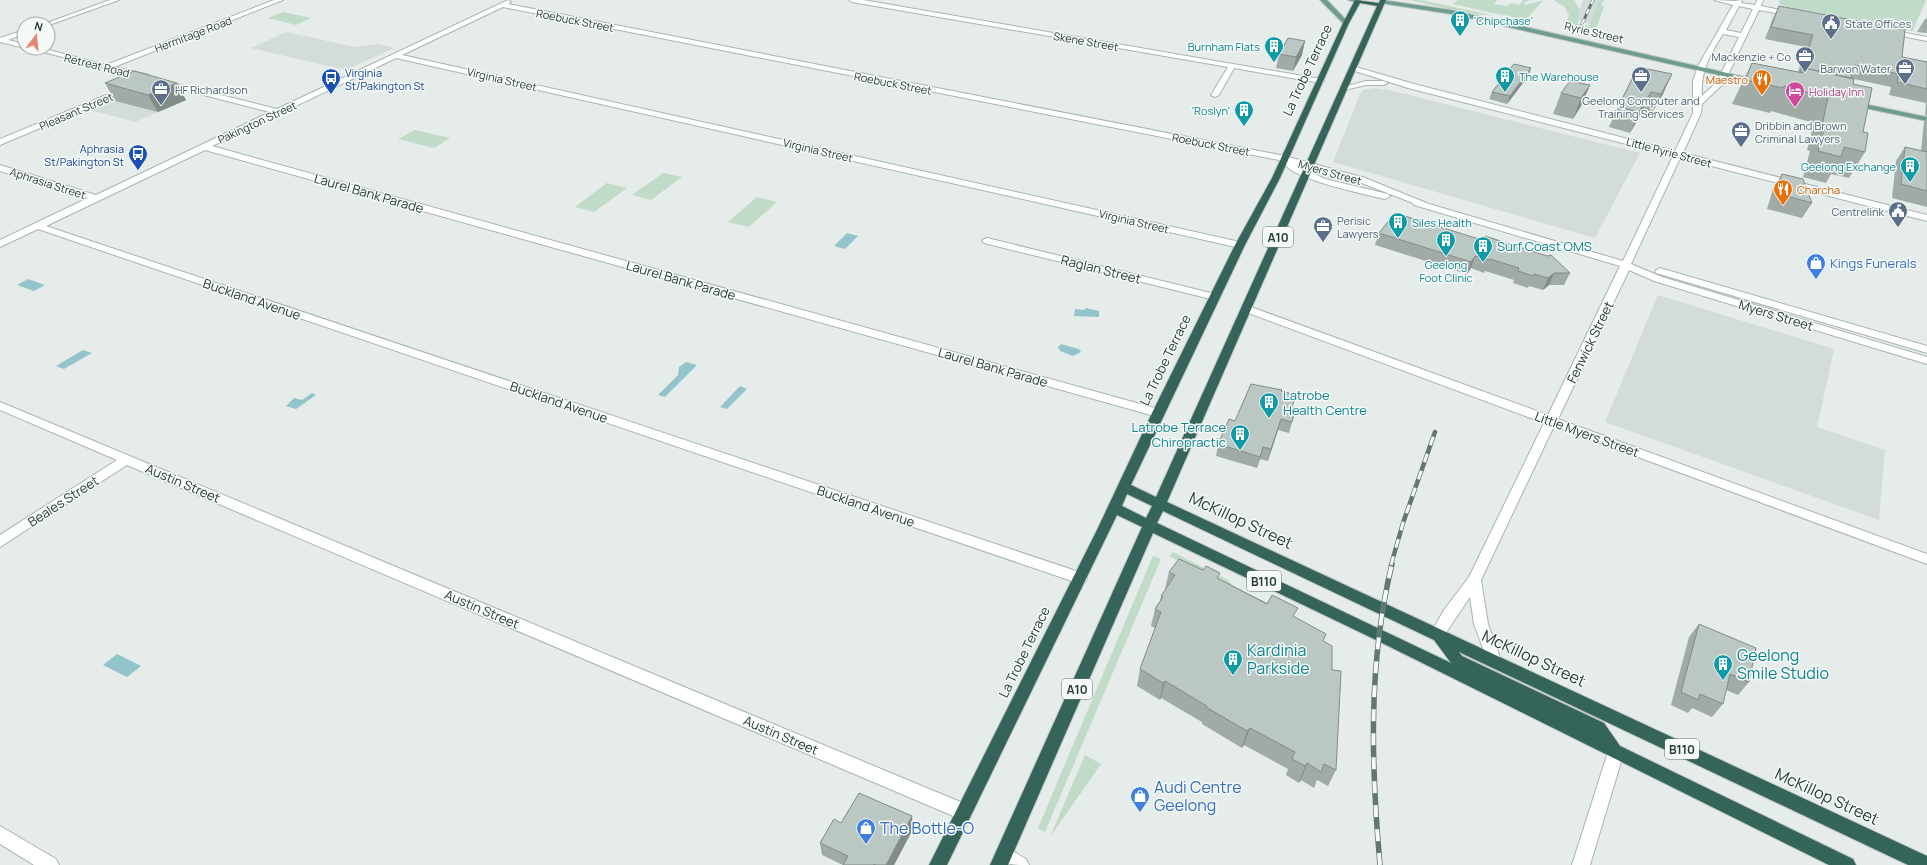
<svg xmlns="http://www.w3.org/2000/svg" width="1927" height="865" font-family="Manrope,sans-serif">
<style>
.built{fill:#d3dcd8}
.green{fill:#c0dbc7}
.water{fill:#93c4cb}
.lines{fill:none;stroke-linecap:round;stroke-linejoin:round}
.minor-casing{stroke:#a8b4b0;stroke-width:2}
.major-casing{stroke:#c2c8c7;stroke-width:2}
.highway-casing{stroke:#c2c8c7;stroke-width:2}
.minor{fill:#fff;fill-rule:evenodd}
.major{fill:#6e9d90;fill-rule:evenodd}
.highway{fill:#35655a;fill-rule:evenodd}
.rail-far2-casing{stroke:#617871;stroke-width:3}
.rail-far1-casing{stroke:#617871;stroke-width:4.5}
.rail-casing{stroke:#617871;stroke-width:5.5}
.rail-far2{stroke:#f5f9f7;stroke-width:2;stroke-dasharray:5.5;stroke-linecap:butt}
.rail-far1{stroke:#f5f9f7;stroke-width:3;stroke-dasharray:9;stroke-linecap:butt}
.rail{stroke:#f5f9f7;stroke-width:4;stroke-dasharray:12;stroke-linecap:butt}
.wall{fill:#a0aba7}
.shaded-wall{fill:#828b88}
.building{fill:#bac7c2;stroke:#828b88}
.labels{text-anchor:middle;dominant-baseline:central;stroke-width:3;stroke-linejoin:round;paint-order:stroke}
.far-street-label{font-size:11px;fill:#263c36;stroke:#f5f9f7}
.far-culture-label{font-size:11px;fill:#0d838f;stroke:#f5f9f7;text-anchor:start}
.far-service-label{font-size:11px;fill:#4e5e75;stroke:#f5f9f7;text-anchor:start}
.far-transit-label{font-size:11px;fill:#164399;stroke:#f5f9f7;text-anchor:start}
.far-food-label{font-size:11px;fill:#c56008;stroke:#f5f9f7;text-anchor:end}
.far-hotel-label{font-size:11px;fill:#b23c85;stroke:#f5f9f7;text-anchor:start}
.shield{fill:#f5f9f7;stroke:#647570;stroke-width:1}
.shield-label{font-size:12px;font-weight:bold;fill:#263c36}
.street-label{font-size:13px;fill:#263c36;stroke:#f5f9f7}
.culture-label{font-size:13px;fill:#0d838f;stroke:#f5f9f7;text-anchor:start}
.shop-label{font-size:13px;fill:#366cbe;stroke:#f5f9f7;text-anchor:start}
.near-street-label{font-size:16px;fill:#263c36;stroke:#f5f9f7}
.near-culture-label{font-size:16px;fill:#0d838f;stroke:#f5f9f7;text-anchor:start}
.near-shop-label{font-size:16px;fill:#366cbe;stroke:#f5f9f7;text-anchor:start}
</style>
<rect width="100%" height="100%" fill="#e5ece9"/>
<g class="built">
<polygon points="1583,0 1601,0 1590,24 1577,20"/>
<polygon points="286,32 355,47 378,44 394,48 346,70 251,48"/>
<polygon points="143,88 187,100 135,122 91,110"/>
<polygon points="1374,88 1384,90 1385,89 1640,153 1595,238 1333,162 1361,92 1363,90"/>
<polygon points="1658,295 1834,349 1817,427 1885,450 1879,520 1605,422"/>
</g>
<g class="green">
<polygon points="1410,0 1421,0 1496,16 1466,13"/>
<polygon points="1458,0 1497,0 1494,4 1507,6 1510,3 1519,5 1523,0 1529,0 1523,4 1526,5 1543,0 1526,20 1453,4"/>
<polygon points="1555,0 1574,0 1580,10 1578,24 1589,26 1599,0 1604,0 1601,5 1604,6 1596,29 1566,23 1569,15 1564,6 1554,1"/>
<polygon points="1780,0 1926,0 1913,30 1915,31 1912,31 1793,8 1779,4"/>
<polygon points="283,12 311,18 296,25 268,18"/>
<polygon points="415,130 450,138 434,148 398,139"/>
<polygon points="663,173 682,177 651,200 632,195"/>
<polygon points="607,183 627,188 594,212 575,207"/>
<polygon points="757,197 777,202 749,227 728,222"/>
<polygon points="1173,552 1228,580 1236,589 1169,556"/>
<polygon points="1153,556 1161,559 1045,832 1038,828"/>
<polygon points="1085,755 1101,764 1050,837"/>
</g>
<g class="water">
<polygon points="847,233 858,236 845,249 834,246"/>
<polygon points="28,279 45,285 34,291 17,285"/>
<polygon points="1086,308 1099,311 1099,317 1074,316 1075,309 1084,310"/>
<polygon points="1061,344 1079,349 1081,352 1073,356 1060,351 1058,347"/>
<polygon points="83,350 92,353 64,369 56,366"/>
<polygon points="686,362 697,365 665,397 658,395 678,375 679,367"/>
<polygon points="740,386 747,389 727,409 720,407"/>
<polygon points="312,393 316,395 296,409 286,406 294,398 302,400"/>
<polygon points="117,654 141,666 127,677 103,665"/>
</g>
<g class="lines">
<defs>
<g id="minor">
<polygon points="110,0 119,0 49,25 44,24"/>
<polygon points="274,0 283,0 114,67 149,75 150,77 146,79 28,48 41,48 106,65"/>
<path d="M508 0 511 2 508 4 1285 156 1365 178 1429 204 1623 261 1673 156 1408 88 1349 69 1356 67 1414 84 1675 151 1693 113V81L1698 66 1733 5 1714 0 1735 1 1742 0 1741 3 1755 5 1757 0H1763L1761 6 1794 13V15L1792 16 1759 10 1724 83 1702 104 1701 113 1683 153 1927 215V221L1680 158 1631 264 1662 277 1927 357V364L1654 281 1629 270 1558 419 1927 554V564L1554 426 1481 580 1488 624 1501 660 1499 664 1494 666 1489 664 1474 624 1470 597 1443 637 1438 639 1433 637 1431 633 1444 610 1469 577 1544 423 1243 311 1242 309 1243 307H1251L1548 415 1620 266 1414 205 1413 203 1359 182 1296 165 1325 179 1388 194 1390 196 1385 199C1369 195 1284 178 1284 161L503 7 402 55 1240 242 1245 245 1240 248 396 58 212 146 1162 410 1164 413 1158 417 205 150 46 226 1085 574 1087 578 1085 582 1080 583 1075 582 38 229 0 247V240L88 198 0 171V165L96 195 270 112 161 84V80L277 109ZM1739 6 1753 9 1741 33 1726 30ZM1723 34 1739 37 1717 82 1702 96C1700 72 1710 54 1723 34Z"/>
<polygon points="849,0 863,0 1320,79 1324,81 1320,83 1234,68 1219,95 1215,97 1211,95 1228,67 852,2"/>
<polygon points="24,30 24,34 8,40 24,44 25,48 0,42 0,38"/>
<polygon points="1889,30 1927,37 1927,41 1887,33 1887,31"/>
<polygon points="1366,81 1384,81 1388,83 1384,85 1366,85 1344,90 1340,88"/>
<polygon points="123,88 130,90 0,145 0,139"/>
<polygon points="987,238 1219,295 1220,297 1215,300 984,243 982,241 984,239"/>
<polygon points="1660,268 1927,346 1927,353 1656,273 1655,271"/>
<polygon points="0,402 970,806 972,812 970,818 964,820 958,818 127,465 0,547 0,535 117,460 0,410"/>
<polygon points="1616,745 1622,747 1624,752 1590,865 1572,865 1608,752 1610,747"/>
<polygon points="0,826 56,859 59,865 34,865 0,844"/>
<path d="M1004 846 1026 859 1029 865C1015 865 1001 865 995 854L998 848Z"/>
</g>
<g id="major">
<polygon points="1320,0 1327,0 1348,22 1348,24 1344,24"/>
<polygon points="1348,0 1361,0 1361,1 1358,3"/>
<polygon points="1382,0 1451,10 1758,80 1762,82 1758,84 1451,14 1380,3 1379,2"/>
<polygon points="1850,101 1927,117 1927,121 1850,105"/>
</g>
<path id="highway" d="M1355 0 1379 3 1380 0H1386L1167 502 1927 856V865H1908L1459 652 1462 656 1604 723 1620 746 1853 859 1856 865H1829L1374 639 1153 533 1008 865H990L1142 527 1117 515 947 865H929L1097 530 1152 413 1235 245 1272 178 1343 23ZM1360 3 1377 6 1156 497 1131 485 1245 245 1280 178 1349 23ZM1127 494 1152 506 1146 518 1122 506ZM1163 511 1434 640 1451 663 1157 523Z"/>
</defs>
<use href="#minor" class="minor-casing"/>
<use href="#major" class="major-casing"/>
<use href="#highway" class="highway-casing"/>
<use href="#minor" class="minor"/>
<use href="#major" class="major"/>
<use href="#highway" class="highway"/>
<defs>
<polyline id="rail-far2" points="1582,24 1593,0"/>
<polyline id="rail-far1" points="1391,565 1403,523 1435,432"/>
<path id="rail" d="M1380 865C1371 764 1368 663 1392 564"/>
</defs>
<use href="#rail-far2" class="rail-far2-casing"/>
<use href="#rail-far1" class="rail-far1-casing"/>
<use href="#rail" class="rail-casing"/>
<use href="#rail-far2" class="rail-far2"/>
<use href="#rail-far1" class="rail-far1"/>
<use href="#rail" class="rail"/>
</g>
<g class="wall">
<polygon points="1779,6 1902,57 1927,62 1927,116 1925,115 1926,103 1889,95 1891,87 1854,79 1853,84 1863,132 1865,152 1849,178 1831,174 1826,183 1803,177 1810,151 1807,150 1814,123 1771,111 1770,113 1732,104 1740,87 1752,63 1798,72 1806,47 1765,39 1773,18"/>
<polygon points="1927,18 1927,33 1917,32 1925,19"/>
<polygon points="1279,54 1302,55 1293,71 1276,68"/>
<polygon points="1638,67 1663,94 1651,114 1642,112 1630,133 1609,127 1618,107"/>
<polygon points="1529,75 1507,104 1489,99 1492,92"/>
<polygon points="105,83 186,100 158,112 115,101"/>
<polygon points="1590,85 1581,106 1573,119 1553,114 1561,93"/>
<polygon points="1927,118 1927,207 1892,198 1896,161 1905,147 1921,151 1924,122"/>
<polygon points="1782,174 1812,203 1802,218 1767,209 1773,189"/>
<polygon points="1379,233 1570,273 1564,285 1549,285 1543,290 1529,286 1528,288 1513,283 1514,280 1485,271 1484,273 1471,268 1467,274 1375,245"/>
<polygon points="1282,391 1292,407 1296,408 1289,433 1278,430 1268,461 1260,459 1257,468 1216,456 1218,444 1235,421"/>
<polygon points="1169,572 1219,579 1295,617 1324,642 1332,670 1336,770 1328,786 1317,780 1314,788 1301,780 1299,783 1286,775 1288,769 1244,745 1242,748 1202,724 1202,722 1161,698 1160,700 1137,686 1140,669 1155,628 1151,626 1155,609 1160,601 1161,596 1166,589 1165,589"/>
<polygon points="1699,624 1749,682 1738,695 1726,690 1723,704 1712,717 1692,708 1688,713 1671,705 1689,637"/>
<polygon points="841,823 913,829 894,865 843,865 822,855 820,843"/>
</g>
<g class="shaded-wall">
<polygon points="1305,41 1302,55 1293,71 1296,57"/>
<polygon points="1531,68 1529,75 1507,104 1510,96"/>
<polygon points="1672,74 1663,94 1651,114 1661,94"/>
<polygon points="177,83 186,100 158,112 148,95"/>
<polygon points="1590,85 1581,106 1573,119 1581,98"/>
<polygon points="1651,92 1642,112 1630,133 1639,112"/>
<polygon points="1475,256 1471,268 1467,274 1471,262"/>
<polygon points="1554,273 1549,285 1543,290 1548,278"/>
<polygon points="1281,419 1278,430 1268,461 1271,449"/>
<polygon points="1263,447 1260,459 1257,468 1260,457"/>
<polygon points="1165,681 1161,698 1160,700 1163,683"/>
<polygon points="1250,728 1244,745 1242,748 1247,731"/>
<polygon points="1307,763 1301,780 1299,783 1305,766"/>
<polygon points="912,816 913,829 894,865 886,865"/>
</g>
<g class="building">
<polygon points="1779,6 1905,30 1902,57 1927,62 1927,89 1897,82 1899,74 1854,65 1851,78 1804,68 1802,73 1800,73 1813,35 1771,27"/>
<polygon points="1288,38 1305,41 1296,57 1279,54"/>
<polygon points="1752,63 1803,73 1804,68 1854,79 1853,84 1872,88 1863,132 1868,133 1865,152 1844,147 1841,157 1818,151 1825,126 1822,125 1828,98 1784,86 1783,88 1745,80"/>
<polygon points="1514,64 1531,68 1510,96 1492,92"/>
<polygon points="1638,67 1672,74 1661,94 1651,92 1639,112 1618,107"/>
<polygon points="134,71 177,83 148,95 105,83"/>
<polygon points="1570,81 1590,85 1581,98 1561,93"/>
<polygon points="1905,147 1927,152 1927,191 1901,184"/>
<polygon points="1782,174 1803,179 1812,203 1776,193"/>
<polygon points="1395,213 1482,240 1485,236 1547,256 1551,255 1570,273 1554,273 1548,278 1534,274 1533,276 1518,271 1519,268 1490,259 1489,260 1475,256 1471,262 1379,233"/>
<polygon points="1251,384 1282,390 1281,391 1296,395 1292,407 1296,408 1292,422 1281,419 1271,449 1263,447 1260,457 1218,444 1229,419 1235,421"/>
<polygon points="1179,559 1203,570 1206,566 1220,573 1217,578 1267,604 1272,595 1298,608 1293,616 1326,634 1323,641 1332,646 1332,670 1341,671 1336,770 1324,764 1321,772 1307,763 1305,766 1292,759 1295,752 1250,728 1247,731 1206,707 1207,706 1165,681 1163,683 1140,669 1161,612 1155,609 1163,597 1161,596 1175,575 1169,572"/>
<polygon points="1699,624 1756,648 1749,682 1730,674 1723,704 1700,694 1698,700 1681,692"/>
<polygon points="859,793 912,816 886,865 876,865 874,864 874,865 843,865 848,856 820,843 834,819 841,823"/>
</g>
<defs>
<symbol id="building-pin" viewBox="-11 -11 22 30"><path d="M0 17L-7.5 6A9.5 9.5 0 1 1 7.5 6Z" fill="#0f9aa8" stroke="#f5f9f7"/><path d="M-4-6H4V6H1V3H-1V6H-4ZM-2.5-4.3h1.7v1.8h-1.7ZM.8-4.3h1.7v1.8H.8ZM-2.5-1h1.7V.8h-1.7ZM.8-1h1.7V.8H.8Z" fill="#fff"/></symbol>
<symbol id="civic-pin" viewBox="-11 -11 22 30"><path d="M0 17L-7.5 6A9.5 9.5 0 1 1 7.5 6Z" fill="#5c6f8a" stroke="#f5f9f7"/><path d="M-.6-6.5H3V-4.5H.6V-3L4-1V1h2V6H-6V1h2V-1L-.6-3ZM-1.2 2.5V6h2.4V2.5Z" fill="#fff"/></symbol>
<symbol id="office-pin" viewBox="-11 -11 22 30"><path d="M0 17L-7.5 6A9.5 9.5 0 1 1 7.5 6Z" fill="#5c6f8a" stroke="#f5f9f7"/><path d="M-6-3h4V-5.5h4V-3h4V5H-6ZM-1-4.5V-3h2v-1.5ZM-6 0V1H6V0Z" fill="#fff"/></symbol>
<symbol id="bus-pin" viewBox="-11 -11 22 30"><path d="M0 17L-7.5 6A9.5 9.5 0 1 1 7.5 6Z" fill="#1a4fb4" stroke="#f5f9f7"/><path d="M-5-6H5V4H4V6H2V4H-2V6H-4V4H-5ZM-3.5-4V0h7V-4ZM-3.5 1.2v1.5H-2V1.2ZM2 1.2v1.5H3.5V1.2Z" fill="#fff"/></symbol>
<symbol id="restaurant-pin" viewBox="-11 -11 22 30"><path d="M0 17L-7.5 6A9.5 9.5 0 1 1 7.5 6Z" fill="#e8710a" stroke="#f5f9f7"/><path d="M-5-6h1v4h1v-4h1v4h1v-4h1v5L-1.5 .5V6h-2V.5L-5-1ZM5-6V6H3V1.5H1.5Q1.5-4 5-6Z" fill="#fff"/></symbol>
<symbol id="hotel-pin" viewBox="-11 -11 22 30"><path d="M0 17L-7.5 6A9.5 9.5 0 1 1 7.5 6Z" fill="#d1479c" stroke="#f5f9f7"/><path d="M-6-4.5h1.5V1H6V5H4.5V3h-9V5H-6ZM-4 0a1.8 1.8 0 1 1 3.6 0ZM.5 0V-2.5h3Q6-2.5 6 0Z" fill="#fff"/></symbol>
<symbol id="shop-pin" viewBox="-11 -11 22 30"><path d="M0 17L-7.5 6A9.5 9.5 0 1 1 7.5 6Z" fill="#3f7fe0" stroke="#f5f9f7"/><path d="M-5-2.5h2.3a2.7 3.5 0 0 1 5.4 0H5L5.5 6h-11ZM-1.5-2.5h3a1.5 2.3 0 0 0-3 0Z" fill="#fff"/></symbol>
</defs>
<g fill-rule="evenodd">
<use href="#building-pin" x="1449" y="9" width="22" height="30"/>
<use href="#civic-pin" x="1820" y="12" width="22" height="30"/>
<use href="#building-pin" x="1263" y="35" width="22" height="30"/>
<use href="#office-pin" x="1794" y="45" width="22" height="30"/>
<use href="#office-pin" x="1894" y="57" width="22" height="30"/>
<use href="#building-pin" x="1494" y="65" width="22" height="30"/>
<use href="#office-pin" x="1630" y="65" width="22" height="30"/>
<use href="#bus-pin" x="320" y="67" width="22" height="30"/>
<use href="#restaurant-pin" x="1751" y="68" width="22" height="30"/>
<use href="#office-pin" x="150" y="78" width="22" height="30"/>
<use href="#hotel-pin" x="1784" y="80" width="22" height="30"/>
<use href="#building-pin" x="1233" y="99" width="22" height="30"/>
<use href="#office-pin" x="1730" y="120" width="22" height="30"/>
<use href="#bus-pin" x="127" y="143" width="22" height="30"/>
<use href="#building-pin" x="1899" y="155" width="22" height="30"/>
<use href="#restaurant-pin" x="1772" y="178" width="22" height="30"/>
<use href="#civic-pin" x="1887" y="200" width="22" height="30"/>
<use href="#building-pin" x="1387" y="211" width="22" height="30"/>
<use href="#office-pin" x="1312" y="215" width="22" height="30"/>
<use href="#building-pin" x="1435" y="229" width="22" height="30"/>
<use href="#building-pin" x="1472" y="235" width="22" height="30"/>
<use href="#shop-pin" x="1805" y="252" width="22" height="30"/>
<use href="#building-pin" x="1258" y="391" width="22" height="30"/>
<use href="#building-pin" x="1229" y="423" width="22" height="30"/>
<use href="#building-pin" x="1222" y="648" width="22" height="30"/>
<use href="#building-pin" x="1712" y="653" width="22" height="30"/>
<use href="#shop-pin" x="1129" y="785" width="22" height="30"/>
<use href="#shop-pin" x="855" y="817" width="22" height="30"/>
</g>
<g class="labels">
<g class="far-street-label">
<text transform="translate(575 20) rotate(11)">Roebuck Street</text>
<text transform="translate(1594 32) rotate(13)">Ryrie Street</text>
<text transform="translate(193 34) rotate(-21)">Hermitage Road</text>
<text transform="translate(1086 41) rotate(10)">Skene Street</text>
<text transform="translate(97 65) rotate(14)">Retreat Road</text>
<text transform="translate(502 79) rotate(13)">Virginia Street</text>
<text transform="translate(893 83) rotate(11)">Roebuck Street</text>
<text transform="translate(76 111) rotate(-23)">Pleasant Street</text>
<text transform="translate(257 122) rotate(-25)">Pakington Street</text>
<text transform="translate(1211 144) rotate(11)">Roebuck Street</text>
<text transform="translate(818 150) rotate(13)">Virginia Street</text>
<text transform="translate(1669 152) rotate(15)">Little Ryrie Street</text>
<text transform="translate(1330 172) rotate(16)">Myers Street</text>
<text transform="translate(48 183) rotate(18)">Aphrasia Street</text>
<text transform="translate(1134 221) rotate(13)">Virginia Street</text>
</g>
<g class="far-culture-label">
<text x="1474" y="20">'Chipchase'</text>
<text x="1260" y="46" text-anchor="end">Burnham Flats</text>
<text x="1519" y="76">The Warehouse</text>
<text x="1230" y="110" text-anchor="end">'Roslyn'</text>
<text x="1896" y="166" text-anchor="end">Geelong Exchange</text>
<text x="1412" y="222">Siles Health</text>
<text x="1446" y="264" text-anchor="middle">Geelong<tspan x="1446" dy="13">Foot Clinic</tspan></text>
</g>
<g class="far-service-label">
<text x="1845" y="23">State Offices</text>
<text x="1791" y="56" text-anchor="end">Mackenzie + Co</text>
<text x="1891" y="68" text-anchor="end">Barwon Water</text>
<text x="175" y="89">HF Richardson</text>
<text x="1641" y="100" text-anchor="middle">Geelong Computer and<tspan x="1641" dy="13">Training Services</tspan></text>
<text x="1755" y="125">Dribbin and Brown<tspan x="1755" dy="13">Criminal Lawyers</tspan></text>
<text x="1884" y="211" text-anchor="end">Centrelink</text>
<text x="1337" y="220">Perisic<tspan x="1337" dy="13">Lawyers</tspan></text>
</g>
<g class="far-transit-label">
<text x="345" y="72">Virginia<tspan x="345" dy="13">St/Pakington St</tspan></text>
<text x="124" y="148" text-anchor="end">Aphrasia<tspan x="124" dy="13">St/Pakington St</tspan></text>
</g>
<g class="far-food-label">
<text x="1748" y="79">Maestro</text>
<text x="1797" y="189" text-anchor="start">Charcha</text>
</g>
<g class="far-hotel-label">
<text x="1809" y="91">Holiday Inn</text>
</g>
<g class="shield">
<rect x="1263" y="227" width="30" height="20" rx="3"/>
<rect x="1247" y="571" width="34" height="20" rx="3"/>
<rect x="1062" y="679" width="30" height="20" rx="3"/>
<rect x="1665" y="739" width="34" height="20" rx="3"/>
</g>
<g class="shield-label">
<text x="1278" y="237">A10</text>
<text x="1264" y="581">B110</text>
<text x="1077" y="689">A10</text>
<text x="1682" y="749">B110</text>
</g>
<g class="street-label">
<text transform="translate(1307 70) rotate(-65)">La Trobe Terrace</text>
<text transform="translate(369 193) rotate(16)">Laurel Bank Parade</text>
<text transform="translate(1101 269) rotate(14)">Raglan Street</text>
<text transform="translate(681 280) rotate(16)">Laurel Bank Parade</text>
<text transform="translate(252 299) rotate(19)">Buckland Avenue</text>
<text transform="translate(1776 315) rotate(17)">Myers Street</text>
<text transform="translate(1590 342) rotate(-64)">Fenwick Street</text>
<text transform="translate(1165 360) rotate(-64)">La Trobe Terrace</text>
<text transform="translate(993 367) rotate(16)">Laurel Bank Parade</text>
<text transform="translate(559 402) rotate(19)">Buckland Avenue</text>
<text transform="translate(1587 434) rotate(20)">Little Myers Street</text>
<text transform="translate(183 483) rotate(23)">Austin Street</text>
<text transform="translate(63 501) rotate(-33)">Beales Street</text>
<text transform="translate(866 506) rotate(19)">Buckland Avenue</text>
<text transform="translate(482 609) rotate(23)">Austin Street</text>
<text transform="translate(1024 652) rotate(-64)">La Trobe Terrace</text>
<text transform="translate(781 735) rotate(23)">Austin Street</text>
</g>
<g class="culture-label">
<text x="1497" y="246">Surf Coast OMS</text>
<text x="1283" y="395">Latrobe<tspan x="1283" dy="15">Health Centre</tspan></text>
<text x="1226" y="427" text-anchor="end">Latrobe Terrace<tspan x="1226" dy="15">Chiropractic</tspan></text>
</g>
<g class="shop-label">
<text x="1830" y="263">Kings Funerals</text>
</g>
<g class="near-street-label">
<text transform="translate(1241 520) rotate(25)">McKillop Street</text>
<text transform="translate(1534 658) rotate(25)">McKillop Street</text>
<text transform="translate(1827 796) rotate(25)">McKillop Street</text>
</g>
<g class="near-culture-label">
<text x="1247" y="650">Kardinia<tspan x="1247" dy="18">Parkside</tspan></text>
<text x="1737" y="655">Geelong<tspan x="1737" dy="18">Smile Studio</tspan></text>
</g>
<g class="near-shop-label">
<text x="1154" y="787">Audi Centre<tspan x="1154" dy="18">Geelong</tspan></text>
<text x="880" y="828">The Bottle-O</text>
</g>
</g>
<g transform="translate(36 36) rotate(16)"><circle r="19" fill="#f5f9f7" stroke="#a2adaa"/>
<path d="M0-3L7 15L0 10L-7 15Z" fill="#e3876d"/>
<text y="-6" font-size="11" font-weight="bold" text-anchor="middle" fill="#263c36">N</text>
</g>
</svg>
